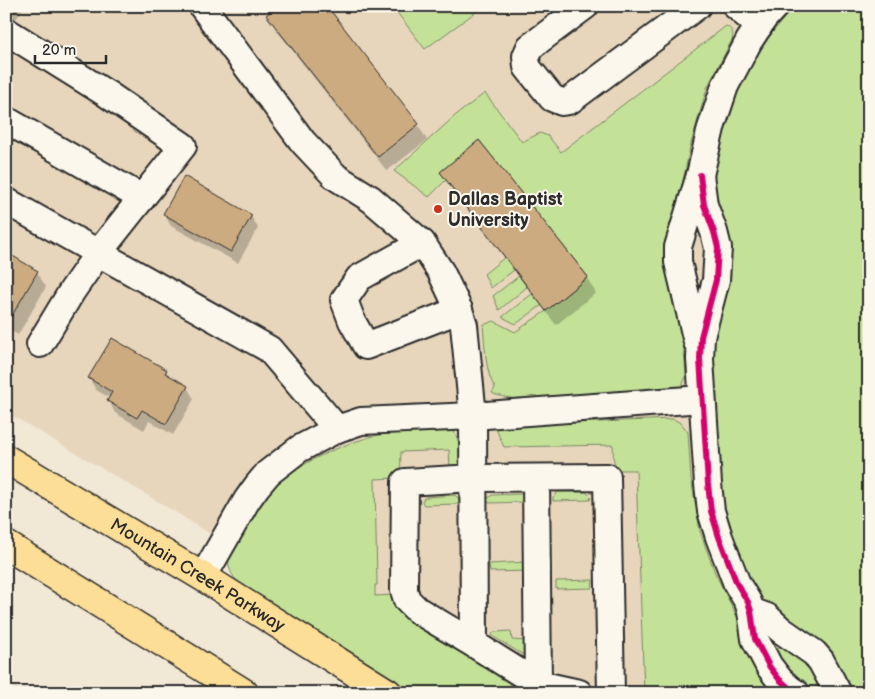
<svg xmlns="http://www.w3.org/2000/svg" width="875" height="699" font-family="'Balsamiq Sans',sans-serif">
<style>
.built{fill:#e7d6bc}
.green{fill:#c4e198;stroke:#788662}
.shadow{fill:#0003}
.building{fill:#cdab80;stroke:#2b2b2b}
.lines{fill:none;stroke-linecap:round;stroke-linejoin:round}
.minor-casing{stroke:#2b2b2b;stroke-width:30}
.major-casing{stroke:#2b2b2b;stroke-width:31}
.minor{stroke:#fbf7ec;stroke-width:26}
.major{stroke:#fdde96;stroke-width:28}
.cycleway-casing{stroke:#fbf7ec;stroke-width:9}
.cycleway{stroke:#d6006c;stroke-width:6}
.poi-dot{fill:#c8321e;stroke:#fbf7ec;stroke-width:2}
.labels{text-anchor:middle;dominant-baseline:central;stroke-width:4;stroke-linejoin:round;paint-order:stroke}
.poi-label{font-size:18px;font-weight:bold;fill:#2b2b2b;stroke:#fbf7ec;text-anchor:start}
.street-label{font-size:18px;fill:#2b2b2b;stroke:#fbf7ec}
</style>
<rect width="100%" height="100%" fill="#f2e8d6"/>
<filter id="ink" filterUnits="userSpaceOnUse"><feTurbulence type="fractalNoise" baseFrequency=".02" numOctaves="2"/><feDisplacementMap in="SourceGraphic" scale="10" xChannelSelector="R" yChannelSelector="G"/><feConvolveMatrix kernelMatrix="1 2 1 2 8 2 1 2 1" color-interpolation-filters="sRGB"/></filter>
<g filter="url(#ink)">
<polygon class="built" points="6,6 869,6 869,693 480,693 223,542 164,505 6,412"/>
<g class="green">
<polygon points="392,6 484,6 425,49"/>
<path d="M795 6H869V693H850L761 602 747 577 727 524 721 497 713 359 712 179C722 114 750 53 795 6Z"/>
<path d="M726 26C732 29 734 33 732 40L707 88 690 147 673 230 686 374C684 384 681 390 670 393L515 399 496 395 492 393 495 388C485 373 485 343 483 325L494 321 515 332 546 311 588 277 479 140 440 172 446 180 429 197 394 171 456 115 485 93 522 142 540 133 548 136 561 152Z"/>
<polygon points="505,257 514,270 491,288 484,274"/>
<polygon points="519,276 527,287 499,310 493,296"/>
<polygon points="532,294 542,305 516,324 502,317"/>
<path d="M673 419 681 423 688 432 691 478 700 531 715 573 757 656 779 693H644L636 470H620C611 463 614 455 613 445L504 447 496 429 499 426Z"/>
<path d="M453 430C460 440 463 457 457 469L450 468 449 450 401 452C400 462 403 469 395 478L375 479 377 585H375V596L394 595 535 693H412L343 647 240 584C221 566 229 552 241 533 249 521 256 506 266 494 293 464 349 440 388 433 409 429 432 431 453 430Z"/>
<polygon points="558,492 586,492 591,497 590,500 553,501 553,497"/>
<polygon points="521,494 524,496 525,502 490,503 487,502 488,498 492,495"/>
<polygon points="455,495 461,501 459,504 424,505 422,502 424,498 427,497"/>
<polygon points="527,562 527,571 490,572 489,564"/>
<polygon points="593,580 592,588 556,589 556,581"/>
<polygon points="511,631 512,640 527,641 525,656 494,637 492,634 494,632"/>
<path d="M777 648C781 648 786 648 789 649 802 654 822 677 815 690L809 691 801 689 775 651Z"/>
</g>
<g class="shadow">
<polygon points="6,6 24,6 15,21 6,16"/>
<polygon points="263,6 325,6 418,125 427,140 387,171 277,31 268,15 269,14"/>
<polygon points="441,172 587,278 596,293 556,325 450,187"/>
<polygon points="164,214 251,216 258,228 238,263 171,226"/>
<polygon points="6,254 37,272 46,287 18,335 6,328"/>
<polygon points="166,371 169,376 187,387 194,399 173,435 149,421 144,430 115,413 109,401 110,398 96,390 89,378"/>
</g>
<g class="building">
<polygon points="277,6 327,6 419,124 378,157 266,15"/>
<polygon points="479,140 588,277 546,311 440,172"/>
<polygon points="184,176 252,215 231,252 163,214"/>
<polygon points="6,252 38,271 6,326"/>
<polygon points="112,338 167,370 165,373 188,386 166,424 142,410 137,418 107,401 112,392 88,378"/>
</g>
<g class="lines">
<defs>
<g id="minor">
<polyline points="202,6 303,142 336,177 371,199 422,243 441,272 459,310 464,325 473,416 474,644 538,684 579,693"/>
<polyline points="585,6 530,47 526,56 527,67 552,98 562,102 569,101 697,6"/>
<polyline points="736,6 759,26"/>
<polyline points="6,31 107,94 183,146 99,252 72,291 40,344"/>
<polyline points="6,120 142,198"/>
<polyline points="700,175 704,205 714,232 718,248 716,280 701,337 700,359 708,484 711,511 719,537 737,584 748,602 751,611 755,639 769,666 779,679 790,689 796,693"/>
<polyline points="6,201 269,349 337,429"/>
<polyline points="422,243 359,278 344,300 352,321 366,346 459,310"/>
<polyline points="697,342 678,262 678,247 700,175 711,128 725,86 749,41 764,18 775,6"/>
<polyline points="536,478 538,684"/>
<polyline points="203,577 247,500 257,486 268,473 299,449 337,429 361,421 473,416 702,399"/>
<polyline points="751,611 767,617 781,630 814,653 821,661 838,693"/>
<polyline points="474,644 417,610 407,600 404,590 405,482 474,478 607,477 611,693"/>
</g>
<g id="major">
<path id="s1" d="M6 459 203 577 388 693"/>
<polyline points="6,545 244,693"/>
</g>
</defs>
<use href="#minor" class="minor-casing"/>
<use href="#major" class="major-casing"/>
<use href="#minor" class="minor"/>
<use href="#major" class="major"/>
<defs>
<polyline id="cycleway" points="700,175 704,205 714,232 718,248 716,280 701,337 700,359 708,484 711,511 719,537 737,584 748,602 751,611 755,639 769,666 779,679 790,689 796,693"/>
</defs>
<use href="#cycleway" class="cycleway-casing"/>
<use href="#cycleway" class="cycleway"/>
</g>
</g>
<circle class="poi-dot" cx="438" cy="209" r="5"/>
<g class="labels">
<g class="poi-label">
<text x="448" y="199">Dallas Baptist<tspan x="448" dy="21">University</tspan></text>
</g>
<g class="street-label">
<text stroke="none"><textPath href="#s1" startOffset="224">Mountain Creek Parkway</textPath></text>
</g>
</g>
<rect width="875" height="699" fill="none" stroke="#fbf7ec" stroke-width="25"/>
<rect x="12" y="12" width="850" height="674" fill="none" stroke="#2b2b2b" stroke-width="2" filter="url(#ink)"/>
<path d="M35 55v8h71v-8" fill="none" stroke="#2b2b2b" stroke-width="2.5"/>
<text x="42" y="55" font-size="15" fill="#2b2b2b" stroke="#fbf7ec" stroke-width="4" paint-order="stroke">20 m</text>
</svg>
